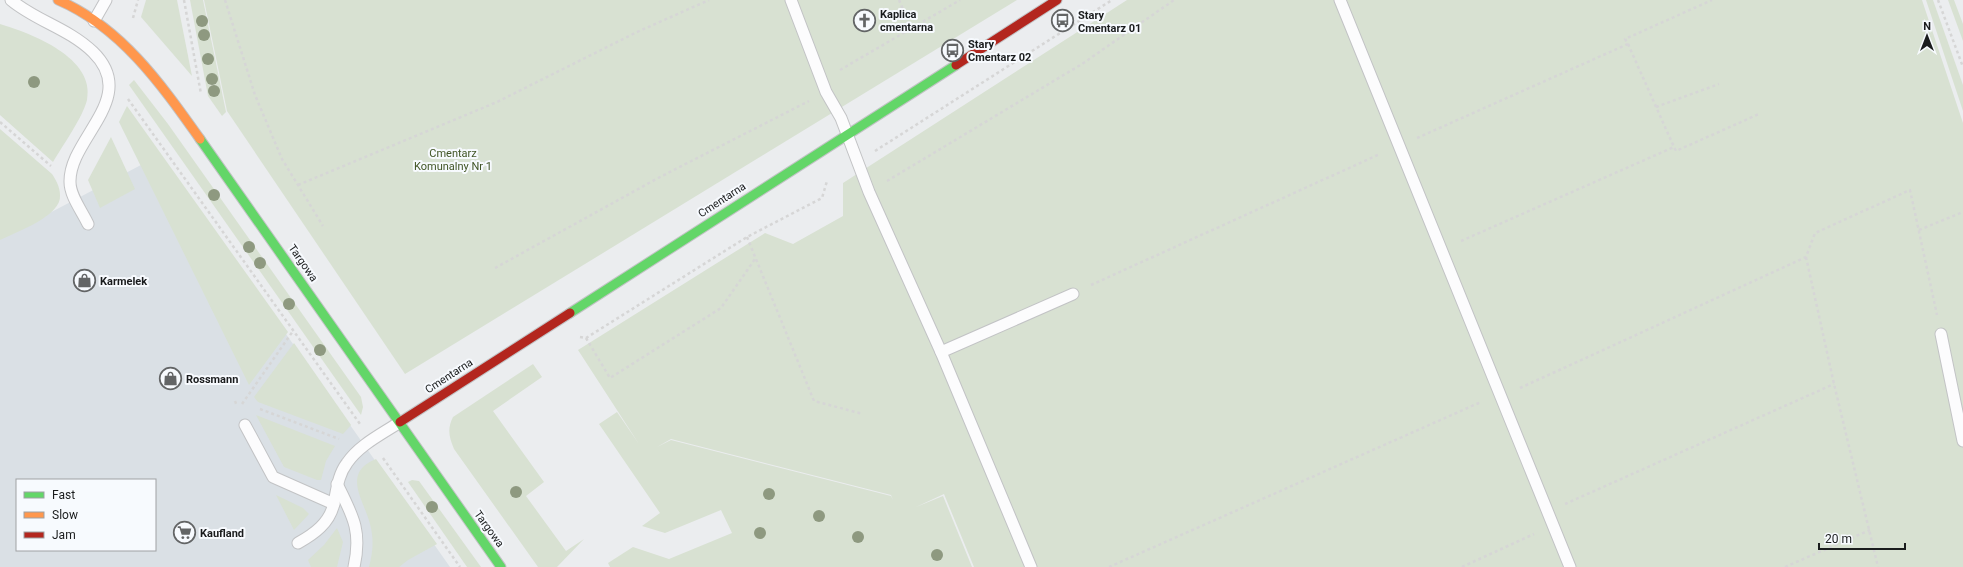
<svg xmlns="http://www.w3.org/2000/svg" width="1963" height="567" font-family="Roboto,sans-serif">
<style>
.built{fill:#dae0e5;fill-rule:evenodd}
.green{fill:#d8e1d2;fill-rule:evenodd}
.lines{fill:none;stroke-linecap:round;stroke-linejoin:round}
.lane-casing{stroke:#c2c3c5;stroke-width:13}
.fast-casing{stroke:#c2c3c5;stroke-width:11}
.slow-casing{stroke:#c2c3c5;stroke-width:11}
.jam-casing{stroke:#c2c3c5;stroke-width:11}
.path{stroke:#d6d6d6;stroke-width:2.5;stroke-dasharray:3 3;stroke-linecap:butt}
.lane{stroke:#fcfcfd;stroke-width:11}
.fast{stroke:#63d668;stroke-width:9}
.slow{stroke:#ff974d;stroke-width:9}
.jam{stroke:#b3261e;stroke-width:9}
.tree{fill:#8e9980}
.labels{text-anchor:middle;dominant-baseline:central;stroke-width:4;stroke-linejoin:round;paint-order:stroke}
.poi-label{font-size:11px;font-weight:bold;fill:#1a1c1d;stroke:#f7fafe;text-anchor:start}
.park-label{font-size:11px;fill:#415526;stroke:#f7fafe}
.street-label{font-size:11px;fill:#1a1c1d;stroke:#f7fafe}
</style>
<rect width="100%" height="100%" fill="#ebedef"/>
<path class="built" d="M160 155 450 567H0V239ZM17 480H155V550H17Z"/>
<g class="green">
<polygon points="146,0 177,0 192,76 141,17"/>
<polygon points="190,0 203,0 226,112 222,116 208,96"/>
<polygon points="204,0 1017,0 405,374 227,111"/>
<path d="M1127 0H1922L1963 123V567H974L944 494 916 507 943 496 972 567H610L608 563 633 547 669 559 732 533 721 510 665 533 642 526 660 513 599 424 617 412 639 444 578 350 765 233 793 244 843 216V183ZM671 439 891 495 893 500 891 496 671 440 657 447Z"/>
<polygon points="1926,0 1933,0 1963,85 1963,111"/>
<polygon points="1948,0 1954,0 1963,24 1963,41"/>
<path d="M0 24C31 33 96 58 87 100 83 117 63 145 53 162L0 115Z"/>
<polygon points="134,80 168,124 361,397 363,407 361,415 129,85"/>
<polygon points="127,106 288,332 249,385 119,122"/>
<path d="M0 129 52 174C56 180 60 187 60 195 62 216 16 232 0 240Z"/>
<polygon points="111,137 135,189 100,208 88,180"/>
<polygon points="294,343 351,425 343,434 258,402 254,397"/>
<path d="M533 364 542 377 493 411 544 482 526 496 566 551 584 539 557 567H538L454 449C449 437 447 429 453 417Z"/>
<polygon points="256,415 335,446 326,461 321,480 317,480 284,467"/>
<path d="M376 459 437 544 408 560 399 567H369C373 552 374 539 370 524 364 500 341 473 376 459Z"/>
<polygon points="412,480 419,481 481,567 467,567 408,482"/>
<polygon points="276,495 303,508 309,514 294,530"/>
<polygon points="337,528 343,542 337,567 311,567 308,560 324,545"/>
</g>
<g class="lines">
<defs>
<g id="lane">
<path d="M11 0C36 21 68 28 93 52 140 98 69 138 70 182 70 196 82 211 88 224"/>
<polyline points="791,0 826,92 841,118 869,192 941,352 1031,567"/>
<polyline points="1340,0 1570,567"/>
<polyline points="94,21 106,0"/>
<polyline points="1941,334 1963,441"/>
<polyline points="941,352 1073,294"/>
<polyline points="245,425 273,477 334,504"/>
<path d="M337 484C353 516 362 531 354 567"/>
<path d="M298 543C314 534 330 523 334 503 337 489 338 475 347 463 359 445 382 434 400 422"/>
</g>
<g id="fast">
<polyline points="200,139 501,567"/>
<polyline points="570,313 956,65"/>
</g>
<path id="slow" d="M58 0C121 27 161 84 200 139"/>
<g id="jam">
<polyline points="956,65 1057,0"/>
<polyline points="400,422 570,313"/>
</g>
</defs>
<use href="#lane" class="lane-casing"/>
<use href="#fast" class="fast-casing"/>
<use href="#slow" class="slow-casing"/>
<use href="#jam" class="jam-casing"/>
<g class="path">
<polyline points="184,0 201,94"/>
<polyline points="225,0 255,95 282,159 323,226"/>
<polyline points="899,0 911,28"/>
<polyline points="1938,0 1963,67"/>
<polyline points="133,18 138,0"/>
<polyline points="1628,44 1674,147"/>
<polyline points="840,70 960,0"/>
<polyline points="128,99 360,424"/>
<polyline points="1656,107 1719,84"/>
<polyline points="0,122 51,166"/>
<polyline points="1417,138 1628,44 1625,39 1712,0"/>
<polyline points="875,151 1112,0"/>
<polyline points="887,181 1082,64 1174,0"/>
<polyline points="298,185 497,102 635,33 709,0"/>
<polyline points="1919,230 1963,212"/>
<polyline points="747,237 814,401 863,414"/>
<polyline points="1461,241 1674,147 1676,151 1759,114"/>
<polyline points="1806,257 1834,384 1878,567"/>
<polyline points="495,268 660,177 809,101"/>
<polyline points="1091,285 1380,154"/>
<polyline points="580,337 586,338 747,237 822,198 827,181"/>
<polyline points="586,338 610,378 721,308 755,259"/>
<polyline points="1520,388 1806,257 1815,233 1910,190 1937,315"/>
<polyline points="235,401 237,406"/>
<polyline points="242,404 293,331"/>
<polyline points="260,409 339,439"/>
<polyline points="383,458 460,567"/>
<polyline points="1565,504 1834,384"/>
<polyline points="1109,567 1481,402"/>
<polyline points="1462,567 1534,534"/>
<polyline points="1785,567 1870,530"/>
</g>
<use href="#lane" class="lane"/>
<use href="#fast" class="fast"/>
<use href="#slow" class="slow"/>
<use href="#jam" class="jam"/>
</g>
<g class="tree">
<circle cx="202" cy="21" r="6"/>
<circle cx="204" cy="35" r="6"/>
<circle cx="208" cy="59" r="6"/>
<circle cx="212" cy="79" r="6"/>
<circle cx="34" cy="82" r="6"/>
<circle cx="214" cy="91" r="6"/>
<circle cx="214" cy="195" r="6"/>
<circle cx="249" cy="247" r="6"/>
<circle cx="260" cy="263" r="6"/>
<circle cx="289" cy="304" r="6"/>
<circle cx="320" cy="350" r="6"/>
<circle cx="516" cy="492" r="6"/>
<circle cx="769" cy="494" r="6"/>
<circle cx="432" cy="507" r="6"/>
<circle cx="819" cy="516" r="6"/>
<circle cx="760" cy="533" r="6"/>
<circle cx="858" cy="537" r="6"/>
<circle cx="937" cy="555" r="6"/>
</g>
<defs>
<symbol id="church-ring" viewBox="-11 -11 22 22"><circle r="9.5" fill="#f7fafe" stroke="#636566" stroke-width="1.5"/><path d="M-1.2-6h2.4v3.5h3.3v2.4h-3.3V6h-2.4V-.1h-3.3v-2.4h3.3Z" fill="#636566"/></symbol>
<symbol id="bus-ring" viewBox="-11 -11 22 22"><circle r="9.5" fill="#f7fafe" stroke="#636566" stroke-width="1.5"/><path d="M-5-6H5V4H4V6H2V4H-2V6H-4V4H-5ZM-3.5-4V0h7V-4ZM-3.5 1.2v1.5H-2V1.2ZM2 1.2v1.5H3.5V1.2Z" fill="#636566"/></symbol>
<symbol id="shop-ring" viewBox="-11 -11 22 22"><circle r="9.5" fill="#f7fafe" stroke="#636566" stroke-width="1.5"/><path d="M-5-2.5h2.3a2.7 3.5 0 0 1 5.4 0H5L5.5 6h-11ZM-1.5-2.5h3a1.5 2.3 0 0 0-3 0Z" fill="#636566"/></symbol>
<symbol id="supermarket-ring" viewBox="-11 -11 22 22"><circle r="9.5" fill="#f7fafe" stroke="#636566" stroke-width="1.5"/><path d="M-6-5.5h2.5l.6 2H6L4.5 2H-2.5L-4.4-4H-6ZM-1.5 3.2a1.3 1.3 0 1 0 .1 0ZM3 3.2a1.3 1.3 0 1 0 .1 0Z" fill="#636566"/></symbol>
</defs>
<g fill-rule="evenodd">
<use href="#church-ring" x="852" y="8" width="25" height="25"/>
<use href="#bus-ring" x="1050" y="8" width="25" height="25"/>
<use href="#bus-ring" x="940" y="38" width="25" height="25"/>
<use href="#shop-ring" x="72" y="268" width="25" height="25"/>
<use href="#shop-ring" x="158" y="366" width="25" height="25"/>
<use href="#supermarket-ring" x="172" y="520" width="25" height="25"/>
</g>
<g class="labels">
<g class="poi-label">
<text x="880" y="14">Kaplica<tspan x="880" dy="13">cmentarna</tspan></text>
<text x="1078" y="15">Stary<tspan x="1078" dy="13">Cmentarz 01</tspan></text>
<text x="968" y="44">Stary<tspan x="968" dy="13">Cmentarz 02</tspan></text>
<text x="100" y="281">Karmelek</text>
<text x="186" y="379">Rossmann</text>
<text x="200" y="533">Kaufland</text>
</g>
<g class="park-label">
<text x="453" y="153">Cmentarz<tspan x="453" dy="13">Komunalny Nr 1</tspan></text>
</g>
<g class="street-label">
<text transform="translate(722 200) rotate(-33)">Cmentarna</text>
<text transform="translate(303 263) rotate(55)">Targowa</text>
<text transform="translate(449 376) rotate(-33)">Cmentarna</text>
<text transform="translate(489 529) rotate(54)">Targowa</text>
</g>
</g>
<rect x="16" y="479" width="140" height="72" fill="#f7fafe" stroke="#9fa1a4"/>
<rect x="24" y="492" width="20" height="6" fill="#63d668" stroke="#9fa1a4"/>
<text x="52" y="499" font-size="12" fill="#1a1c1d">Fast</text>
<rect x="24" y="512" width="20" height="6" fill="#ff974d" stroke="#9fa1a4"/>
<text x="52" y="519" font-size="12" fill="#1a1c1d">Slow</text>
<rect x="24" y="532" width="20" height="6" fill="#b3261e" stroke="#9fa1a4"/>
<text x="52" y="539" font-size="12" fill="#1a1c1d">Jam</text>
<g transform="translate(1927 36)" stroke="#f7fafe" stroke-width="3" paint-order="stroke">
<path d="M0-3L7 15L0 10L-7 15Z" fill="#1a1c1d"/>
<text y="-6" font-size="11" font-weight="bold" text-anchor="middle" fill="#1a1c1d">N</text>
</g>
<path d="M1819 543v6h86v-6" fill="none" stroke="#1a1c1d" stroke-width="2"/>
<text x="1825" y="543" font-size="12" fill="#1a1c1d" stroke="#f7fafe" stroke-width="3" paint-order="stroke">20 m</text>
</svg>
